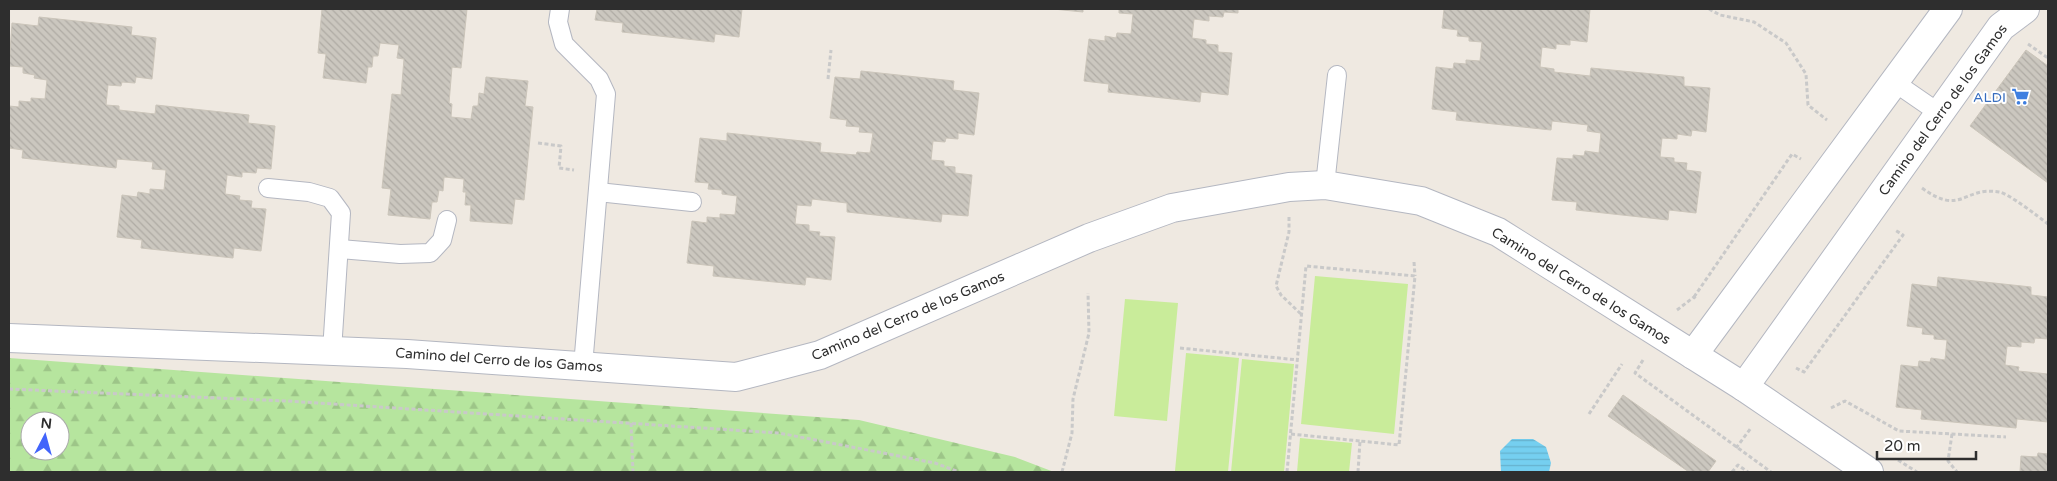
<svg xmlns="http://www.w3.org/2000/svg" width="2057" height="481" font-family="'Varela Round',sans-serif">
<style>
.forest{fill:url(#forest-firs);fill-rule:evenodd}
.pitch{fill:#c9ec9a}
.water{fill:url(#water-rules)}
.building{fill:url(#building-back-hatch);stroke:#cbc5ba}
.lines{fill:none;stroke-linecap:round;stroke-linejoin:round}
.lane-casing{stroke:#b4b7c1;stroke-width:20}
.street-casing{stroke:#b4b7c1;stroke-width:30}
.path{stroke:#c9c9c9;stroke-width:3;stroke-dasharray:4 2.5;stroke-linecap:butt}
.lane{stroke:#fff;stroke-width:18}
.street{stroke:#fff;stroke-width:28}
.labels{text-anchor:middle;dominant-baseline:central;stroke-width:4;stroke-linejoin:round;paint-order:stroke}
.shop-label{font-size:14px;fill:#366cbe;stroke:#fff;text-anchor:end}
.street-label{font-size:14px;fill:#2e2e2e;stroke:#fff}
</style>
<defs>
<pattern id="forest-firs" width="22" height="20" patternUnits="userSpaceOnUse" patternTransform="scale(1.25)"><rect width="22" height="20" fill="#b6e59e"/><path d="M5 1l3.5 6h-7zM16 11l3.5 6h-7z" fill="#9dc588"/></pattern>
<pattern id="water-rules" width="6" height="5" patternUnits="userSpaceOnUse" patternTransform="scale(1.25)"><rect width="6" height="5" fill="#75cff0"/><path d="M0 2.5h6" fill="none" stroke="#66b2ce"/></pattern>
<pattern id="building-back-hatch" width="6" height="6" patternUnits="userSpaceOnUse" patternTransform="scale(1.25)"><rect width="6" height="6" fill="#cbc7bf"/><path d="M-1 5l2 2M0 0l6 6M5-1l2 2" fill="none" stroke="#afaba4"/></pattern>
</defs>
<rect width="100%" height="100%" fill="#efe9e1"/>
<path class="forest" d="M9 358 859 420 1015 457 1054 472H9ZM30 421H60V451H30Z"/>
<g class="pitch">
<polygon points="1315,276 1408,284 1394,434 1301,424"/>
<polygon points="1125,299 1178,303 1167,421 1114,416"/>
<polygon points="1186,353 1239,358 1228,472 1175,471"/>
<polygon points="1242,359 1294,364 1284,472 1231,472"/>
<polygon points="1300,438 1352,443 1349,472 1297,472"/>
</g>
<polygon class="water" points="1512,439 1533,439 1546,447 1551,463 1549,472 1501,472 1500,451"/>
<g class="building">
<polygon points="322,9 467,9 461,68 452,67 449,103 452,104 451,117 471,119 473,106 478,106 479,93 484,94 486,77 528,81 525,106 533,107 524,200 515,199 512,224 470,221 471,205 465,205 466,192 463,192 464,179 444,177 443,191 439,190 437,202 432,202 430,219 388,215 391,189 382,188 392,94 401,95 404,59 397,58 399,45 380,43 378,56 373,56 372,67 368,67 366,83 323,78 326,54 318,53"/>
<polygon points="597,9 742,9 739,37 715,34 714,42 622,32 623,23 595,20"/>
<polygon points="1053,9 1083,9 1083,12"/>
<polygon points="1119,9 1238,9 1238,13 1224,12 1223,17 1209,16 1209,21 1194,19 1192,38 1206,40 1206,44 1218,45 1218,52 1232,53 1228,95 1201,92 1200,102 1108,92 1109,84 1084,81 1089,39 1105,41 1105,36 1116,38 1117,33 1131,34 1133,14 1119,13"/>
<polygon points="1444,9 1590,9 1587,42 1570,40 1570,45 1556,44 1556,49 1542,47 1540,67 1554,69 1554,72 1590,76 1591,68 1684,77 1684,86 1710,88 1706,132 1692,130 1691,136 1677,134 1677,139 1662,138 1660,157 1674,158 1674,162 1687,163 1686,170 1701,172 1696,213 1669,210 1668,220 1576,210 1577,202 1552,200 1557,158 1573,159 1573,155 1584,156 1585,151 1599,153 1601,133 1587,131 1588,125 1552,121 1551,130 1456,120 1457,112 1432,109 1436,67 1453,69 1454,63 1466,64 1466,60 1480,61 1482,42 1469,41 1469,37 1457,36 1458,30 1442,28"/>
<polygon points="39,17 132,27 131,35 156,38 152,79 136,77 135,83 122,82 121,86 108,85 106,105 119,106 119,110 155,114 156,105 249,115 248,123 275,126 271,169 257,168 256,173 242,172 242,177 227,175 225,194 240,196 239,200 252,201 251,208 266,209 261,251 234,248 233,258 141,248 142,240 117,237 122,195 137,197 138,192 150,194 150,189 164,190 166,170 152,169 153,162 117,159 116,168 22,158 23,150 9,148 9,106 19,107 19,101 31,102 31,98 45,99 47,80 34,78 35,75 23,73 23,67 9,66 12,23 38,26"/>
<polygon points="2026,50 2048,66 2048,183 1970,126"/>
<polygon points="861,71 954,81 953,90 979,93 974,135 958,133 958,139 946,138 945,142 933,141 931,160 944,161 944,166 955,167 955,173 972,175 968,216 942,214 941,222 847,212 847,203 812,199 811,206 797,205 795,224 809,225 809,231 820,232 819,236 835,237 831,280 806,277 805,285 713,276 714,266 687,263 692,221 707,223 707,217 720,218 720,214 735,215 737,196 722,194 722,190 708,189 709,183 695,182 700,138 727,141 727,133 821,143 820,152 856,155 857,152 870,153 873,133 859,132 860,127 846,126 847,120 830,118 835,77 860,79"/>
<polygon points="1938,277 2031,287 2031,295 2048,297 2048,339 2035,338 2034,343 2021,342 2021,347 2007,346 2005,365 2019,367 2018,371 2048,374 2048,422 2017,419 2016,428 1921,419 1922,410 1896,407 1901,365 1918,367 1919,361 1930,362 1931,358 1945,360 1947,340 1934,339 1934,335 1922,334 1923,328 1907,326 1912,284 1937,287"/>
<polygon points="1623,395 1716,461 1708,472 1689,472 1608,416"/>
<polygon points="2038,453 2048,454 2048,472 2020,472 2021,456 2037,457"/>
</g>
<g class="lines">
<defs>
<g id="lane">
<polyline points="560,9 558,22 564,44 599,79 606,94 583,366"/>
<polyline points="1894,82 1939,113"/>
<polyline points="1325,185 1337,75"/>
<polyline points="268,188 309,192 330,198 341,213 332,351"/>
<polyline points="598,192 692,202"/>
<polyline points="340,249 400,254 430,253 442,240 447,220"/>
</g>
<g id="street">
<polyline points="9,338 407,354 736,377 820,355 1089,238 1172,208 1289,187 1325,185 1421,201 1498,232 1744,387 1869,472"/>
<polyline points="1693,355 1948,9"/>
<polyline points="1744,387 2001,27 2025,9"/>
</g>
</defs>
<use href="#lane" class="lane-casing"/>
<use href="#street" class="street-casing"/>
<g class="path">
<polyline points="1709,9 1720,15 1754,22 1786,43 1806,74 1808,105 1827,120"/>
<polyline points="2028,44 2048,58"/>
<polyline points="828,79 831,50"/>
<polyline points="538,143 561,146 559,168 574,170"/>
<path d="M1922 188C1962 217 1963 186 1999 192 2008 193 2039 217 2048 224"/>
<polyline points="1289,217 1289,232 1276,286 1281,295 1302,315"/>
<polyline points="1414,262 1415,276"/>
<polyline points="1694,297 1792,154 1801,159"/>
<polyline points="1677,310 1694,297 1696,299"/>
<polyline points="1180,348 1298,360"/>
<polyline points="1643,360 1635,373 1771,472"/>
<polyline points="1796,368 1804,372 1903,235 1895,230"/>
<polyline points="9,389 287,401 779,433 935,463 959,472"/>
<polyline points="1831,408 1845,401 1899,431 2006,437"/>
<polyline points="1589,414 1622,364"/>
<polyline points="631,423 633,472"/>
<polyline points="1291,434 1360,441"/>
<polyline points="1952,434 1948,461 1957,472"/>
<polyline points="1736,448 1751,428"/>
<polyline points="1898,460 1917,472"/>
<polyline points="1062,472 1072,433 1073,399 1089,333 1088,293"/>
<polyline points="1168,472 1168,471"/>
<polyline points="1287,472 1306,266 1415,276 1399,445 1360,441 1358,472"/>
<polyline points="1732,472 1738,465 1748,472"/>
</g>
<use href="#lane" class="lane"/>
<use href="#street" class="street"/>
</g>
<defs>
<symbol id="supermarket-bare" viewBox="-9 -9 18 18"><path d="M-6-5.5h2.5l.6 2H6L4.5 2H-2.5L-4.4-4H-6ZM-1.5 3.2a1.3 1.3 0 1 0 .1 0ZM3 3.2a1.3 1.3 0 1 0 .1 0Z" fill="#3f7fe0" stroke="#fff" stroke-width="2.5" paint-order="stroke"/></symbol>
</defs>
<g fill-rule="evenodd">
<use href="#supermarket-bare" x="2008" y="84" width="25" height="25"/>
</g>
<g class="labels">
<g class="shop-label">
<text x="2006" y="97">ALDI</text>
</g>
<g class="street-label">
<text transform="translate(1943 110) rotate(-54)">Camino del Cerro de los Gamos</text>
<text transform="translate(1581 286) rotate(32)">Camino del Cerro de los Gamos</text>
<text transform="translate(908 316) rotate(-23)">Camino del Cerro de los Gamos</text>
<text transform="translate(499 360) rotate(4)">Camino del Cerro de los Gamos</text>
</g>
</g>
<rect width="2057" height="481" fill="none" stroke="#2e2e2e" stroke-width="20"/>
<g transform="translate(45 436) rotate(6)"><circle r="24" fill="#ffffff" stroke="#ababab"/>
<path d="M0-4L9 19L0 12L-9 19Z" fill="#4264fb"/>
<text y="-8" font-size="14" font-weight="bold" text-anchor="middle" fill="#2e2e2e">N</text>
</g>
<path d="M1877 451v8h99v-8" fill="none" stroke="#2e2e2e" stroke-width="2.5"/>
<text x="1884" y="451" font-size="15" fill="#2e2e2e" stroke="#ffffff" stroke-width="4" paint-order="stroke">20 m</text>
</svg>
